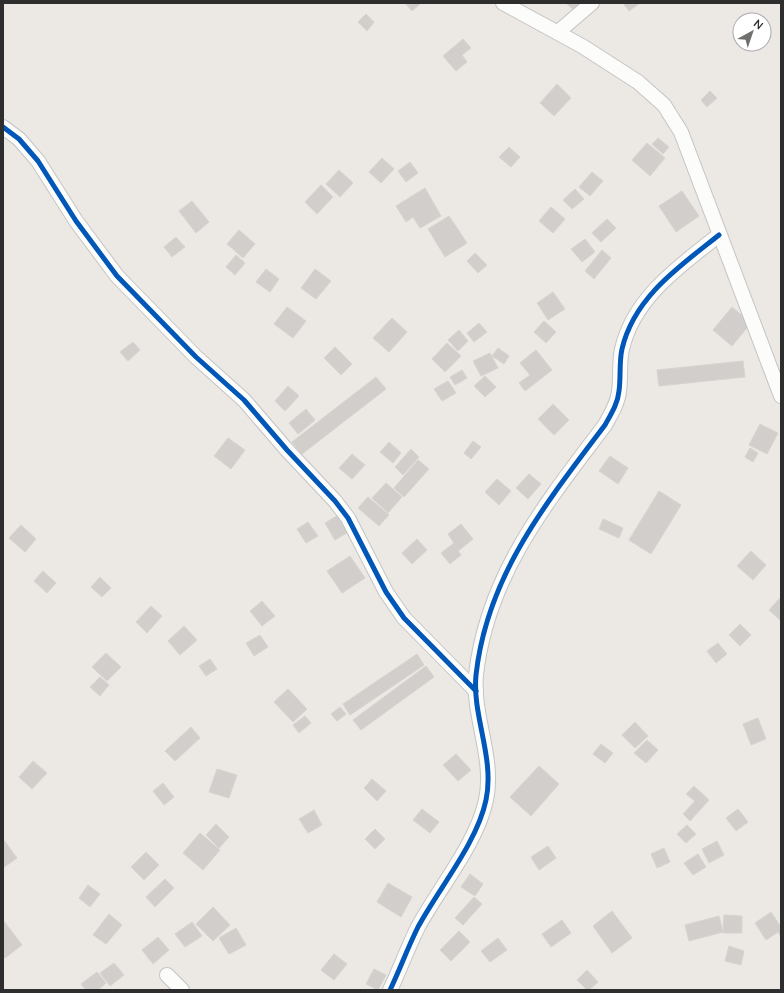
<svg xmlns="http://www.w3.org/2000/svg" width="784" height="993" font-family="'Nunito Sans',sans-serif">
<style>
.building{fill:#d1cecb;stroke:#d7d4d0}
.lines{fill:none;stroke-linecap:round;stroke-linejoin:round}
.street-casing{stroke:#c5c4c5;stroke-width:16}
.street{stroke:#fcfcfb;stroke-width:14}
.cycleway-casing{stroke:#fff;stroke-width:8}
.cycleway{stroke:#0057b8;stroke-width:5}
</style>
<rect width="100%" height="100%" fill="#ece8e4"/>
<g class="building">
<polygon points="405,3 421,3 412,11"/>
<polygon points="566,3 583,3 576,12"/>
<polygon points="623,3 640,3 629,11"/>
<polygon points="366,14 374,22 367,31 358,22"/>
<polygon points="463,39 471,48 462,55 467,62 456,71 443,56"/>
<polygon points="557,84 571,98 554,116 540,103"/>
<polygon points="710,91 717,98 707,107 701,100"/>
<polygon points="658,138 669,147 663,154 652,144"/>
<polygon points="647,143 665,158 650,176 632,160"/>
<polygon points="509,147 520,157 511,167 499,157"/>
<polygon points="382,158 394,169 381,183 369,172"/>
<polygon points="410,162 418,173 406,182 398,171"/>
<polygon points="339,170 353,183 340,197 326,184"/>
<polygon points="592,172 603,181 590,196 579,187"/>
<polygon points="321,185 333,197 317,214 305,202"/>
<polygon points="425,188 441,216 420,228 413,217 406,222 396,206"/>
<polygon points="575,189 584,199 572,209 563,200"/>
<polygon points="682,191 699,216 676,232 659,206"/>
<polygon points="192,201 209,222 196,233 179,211"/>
<polygon points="551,207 565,219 553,233 539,221"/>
<polygon points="449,216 467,243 445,257 428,229"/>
<polygon points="607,219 616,228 601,242 592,233"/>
<polygon points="239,230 255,244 243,258 227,244"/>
<polygon points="176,237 185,247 172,257 164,247"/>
<polygon points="585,239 595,252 582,262 571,249"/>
<polygon points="602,250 611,258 594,279 585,271"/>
<polygon points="475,253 487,265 478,273 467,261"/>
<polygon points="236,255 245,263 235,275 226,267"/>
<polygon points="266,269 279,279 270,292 256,282"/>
<polygon points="315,269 331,281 316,299 301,288"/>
<polygon points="553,292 565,309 548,320 537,303"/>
<polygon points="287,307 306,321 293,338 274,324"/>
<polygon points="732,307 751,323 732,346 713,330"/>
<polygon points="392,318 407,332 389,352 373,338"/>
<polygon points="544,321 556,332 546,343 534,332"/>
<polygon points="479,323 487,332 474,342 467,333"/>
<polygon points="459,330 468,341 458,351 448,340"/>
<polygon points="133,342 140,350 128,361 120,352"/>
<polygon points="447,343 461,356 445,372 432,359"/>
<polygon points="335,347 352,364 341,375 324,358"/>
<polygon points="498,348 509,356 504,364 492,356"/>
<polygon points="536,350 552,370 525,391 519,383 530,375 520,363"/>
<polygon points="490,353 498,368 481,376 473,361"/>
<polygon points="743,361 745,377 659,386 657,370"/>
<polygon points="462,370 467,378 455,385 450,377"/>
<polygon points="485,376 496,387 485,397 474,386"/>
<polygon points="376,377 386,389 302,454 292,442"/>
<polygon points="448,381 456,393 442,401 434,389"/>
<polygon points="288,386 299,396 285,411 275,401"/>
<polygon points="553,404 569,420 554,435 538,419"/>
<polygon points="306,409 315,420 298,434 289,423"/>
<polygon points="760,424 778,433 767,454 749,445"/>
<polygon points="228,438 245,450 231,469 214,456"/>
<polygon points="473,441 481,447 471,459 464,453"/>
<polygon points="389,442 401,453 393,463 380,452"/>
<polygon points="750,448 758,453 753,462 745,457"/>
<polygon points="411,449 419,457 403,475 395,467"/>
<polygon points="352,454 365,465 352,479 339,468"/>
<polygon points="610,456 628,468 618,484 599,471"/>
<polygon points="418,460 429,469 404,497 394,488"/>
<polygon points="529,474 541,484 528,499 516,488"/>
<polygon points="497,479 511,491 499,505 485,492"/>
<polygon points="386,483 402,497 388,513 372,498"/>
<polygon points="659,491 681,505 651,554 629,540"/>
<polygon points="368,497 389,515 379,526 358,508"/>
<polygon points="340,514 350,531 335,540 325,523"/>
<polygon points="603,519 623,528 619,538 599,529"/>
<polygon points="308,522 318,536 306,543 297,529"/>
<polygon points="461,524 473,539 458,551 461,555 450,564 441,553 454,543 448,534"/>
<polygon points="21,525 36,539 25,552 9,538"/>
<polygon points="417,539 427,550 412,564 402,553"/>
<polygon points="751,551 766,565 753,580 737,566"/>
<polygon points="350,556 365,578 342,593 327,571"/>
<polygon points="43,571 56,583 47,593 34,581"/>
<polygon points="100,577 111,588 102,597 91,587"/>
<polygon points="781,597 781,621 769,610"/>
<polygon points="262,601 275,616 262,626 250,611"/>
<polygon points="151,606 162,616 147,633 136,622"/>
<polygon points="740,624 751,635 740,646 729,635"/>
<polygon points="184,626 197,640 180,655 168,641"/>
<polygon points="260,635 268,647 254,656 246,643"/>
<polygon points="718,643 727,654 716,663 707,651"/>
<polygon points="106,653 121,667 107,681 92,667"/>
<polygon points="417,654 424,665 350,715 343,704"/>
<polygon points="210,659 217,669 206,676 199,666"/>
<polygon points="426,666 434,677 361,730 353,720"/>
<polygon points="100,677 109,685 100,696 90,687"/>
<polygon points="288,689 307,709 293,722 274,702"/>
<polygon points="340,707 346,714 337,721 331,714"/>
<polygon points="305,716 311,723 299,733 293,725"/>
<polygon points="758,718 766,739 751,745 743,724"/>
<polygon points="635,722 648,736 635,748 622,735"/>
<polygon points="191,727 200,738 175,761 165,751"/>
<polygon points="647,740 658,750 646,763 634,753"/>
<polygon points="601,744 613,753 605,763 593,754"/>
<polygon points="456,754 471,770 458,781 443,765"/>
<polygon points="33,761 47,773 32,789 19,777"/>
<polygon points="539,766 559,784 531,816 510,797"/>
<polygon points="217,769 237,775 229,798 209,792"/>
<polygon points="372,779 386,791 377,801 364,788"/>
<polygon points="163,783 174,797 164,805 153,791"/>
<polygon points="694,786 709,800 690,821 683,814 695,801 686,794"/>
<polygon points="422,809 439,822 430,833 413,820"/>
<polygon points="738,809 748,822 736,831 726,818"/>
<polygon points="314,810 322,825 308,833 299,819"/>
<polygon points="216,824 229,837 219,848 206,835"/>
<polygon points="687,825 696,834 686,843 677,834"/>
<polygon points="375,829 385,839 375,849 365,839"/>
<polygon points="200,833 220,850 203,870 183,853"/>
<polygon points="3,839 17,858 3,868"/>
<polygon points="717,841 724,855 709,863 702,849"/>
<polygon points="548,846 556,858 539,870 531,857"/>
<polygon points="664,848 670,862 657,868 651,854"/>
<polygon points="146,852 159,865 144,880 131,867"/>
<polygon points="698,854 706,867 693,875 684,863"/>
<polygon points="470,874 483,884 475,896 461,887"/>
<polygon points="165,879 174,888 155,907 146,897"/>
<polygon points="388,883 412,897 401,917 377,902"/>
<polygon points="88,885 100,894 90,907 79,898"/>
<polygon points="474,897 482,904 463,925 455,918"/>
<polygon points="213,907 230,925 213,941 196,924"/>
<polygon points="612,911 632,938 612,953 593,926"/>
<polygon points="771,912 781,927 781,937 778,932 766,940 755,923"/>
<polygon points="109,914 122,925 106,944 93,935"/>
<polygon points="724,915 742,916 742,933 723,933"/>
<polygon points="719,916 723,932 689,941 685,925"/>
<polygon points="3,920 22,945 5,958 3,956"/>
<polygon points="562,920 571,933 551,947 542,934"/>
<polygon points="192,922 202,936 185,947 175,934"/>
<polygon points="236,928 246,945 229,954 219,938"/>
<polygon points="459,931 470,942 451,961 440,950"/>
<polygon points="158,937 169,950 153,964 142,950"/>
<polygon points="498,938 507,950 490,962 481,951"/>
<polygon points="729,946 744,951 741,965 725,961"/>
<polygon points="334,954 347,964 334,980 321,970"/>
<polygon points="114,963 124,975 110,986 100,973"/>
<polygon points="374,969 386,975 378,990 366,984"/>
<polygon points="587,970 598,982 589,990 587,990 577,980"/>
<polygon points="97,972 106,983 98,990 86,990 81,984"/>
</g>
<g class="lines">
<defs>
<g id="street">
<polyline points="503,3 582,46 638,82 664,105 681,132 781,396"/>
<polyline points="558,32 592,3"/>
<polyline points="3,127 19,139 38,161 76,221 117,276 196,357 244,400 287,450 335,501 348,518 386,592 404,618 476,691"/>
<polyline points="167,975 182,990"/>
<path d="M390 990C400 969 408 947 418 927 439 888 477 843 486 800 495 758 472 716 476 675 487 575 547 502 605 425 611 414 618 403 619 391 621 377 619 362 622 349 634 297 680 266 719 235"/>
</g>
</defs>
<use href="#street" class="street-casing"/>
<use href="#street" class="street"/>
<defs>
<g id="cycleway">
<polyline points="3,127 19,139 38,161 76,221 117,276 196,357 244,400 287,450 335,501 348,518 386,592 404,618 476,691"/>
<path d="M390 990C400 969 408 947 418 927 439 888 477 843 486 800 495 758 472 716 476 675 487 575 547 502 605 425 611 414 618 403 619 391 621 377 619 362 622 349 634 297 680 266 719 235"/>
</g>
</defs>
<use href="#cycleway" class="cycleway-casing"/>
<use href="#cycleway" class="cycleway"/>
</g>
<rect width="784" height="993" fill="none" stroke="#2e2e2e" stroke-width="8"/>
<g transform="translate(752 32) rotate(40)"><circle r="19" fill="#ffffff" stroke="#ababab"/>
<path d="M0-3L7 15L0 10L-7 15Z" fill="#706f6e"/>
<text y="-6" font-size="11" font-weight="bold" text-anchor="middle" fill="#2e2e2e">N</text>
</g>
</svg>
